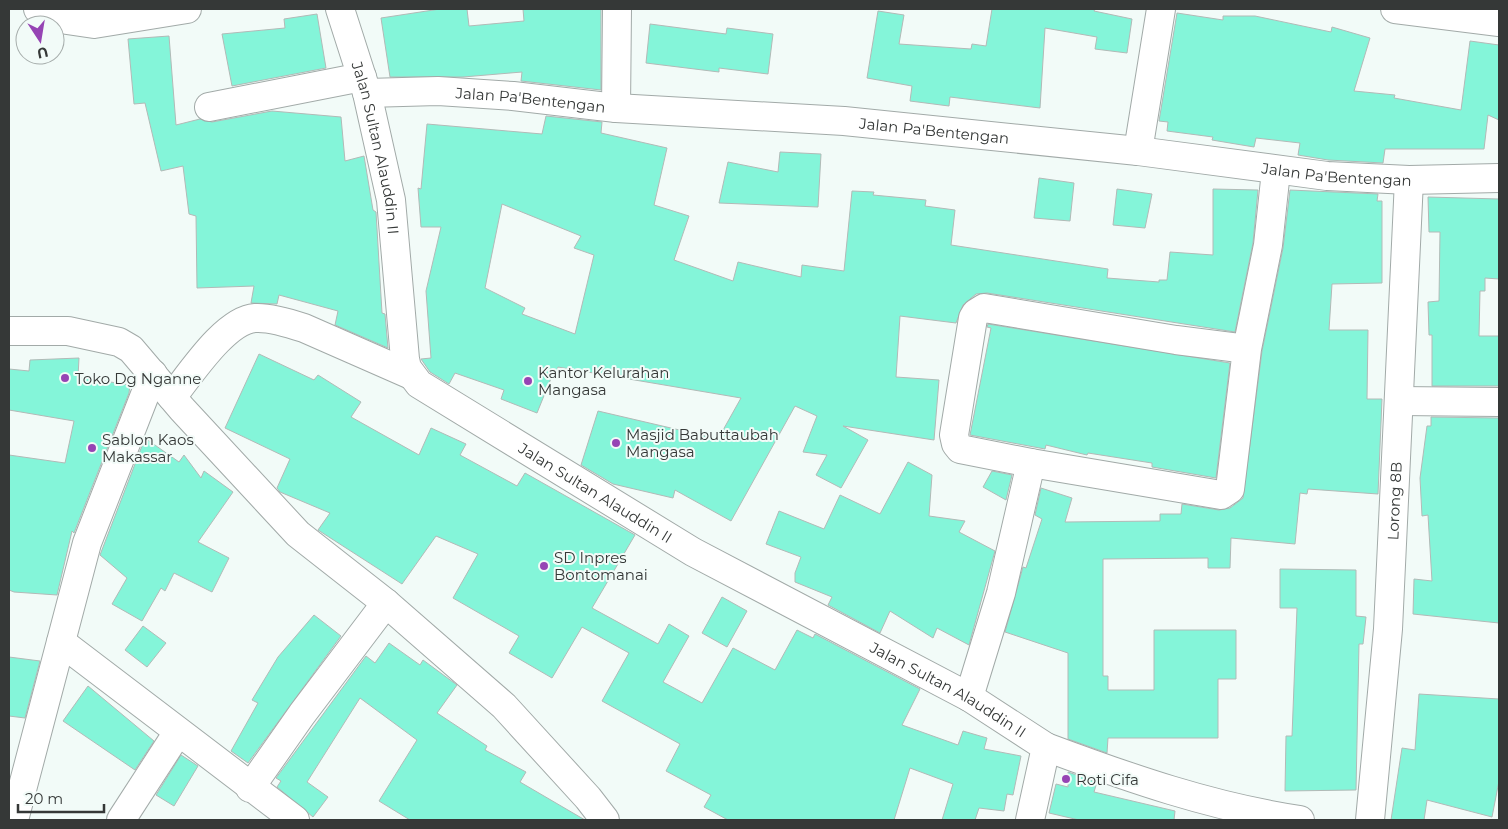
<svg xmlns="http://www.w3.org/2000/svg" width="1508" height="829" font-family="Montserrat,sans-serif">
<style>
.building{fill:#84f5d9;stroke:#b2bab7;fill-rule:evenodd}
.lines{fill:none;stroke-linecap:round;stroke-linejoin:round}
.minor-casing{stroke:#a2aaa8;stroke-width:30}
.minor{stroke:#fff;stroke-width:28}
.poi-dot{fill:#9644b4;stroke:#f2fbf8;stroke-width:2}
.labels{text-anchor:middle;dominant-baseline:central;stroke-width:4;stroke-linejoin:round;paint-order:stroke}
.street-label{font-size:15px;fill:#353837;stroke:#f2fbf8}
.poi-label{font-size:15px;fill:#353837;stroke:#f2fbf8;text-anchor:start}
</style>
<rect width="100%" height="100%" fill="#f2fbf8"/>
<g class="building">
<polygon points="440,9 467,9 469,26 524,21 523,9 601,9 601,90 521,81 522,72 463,77 390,77 381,18"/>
<polygon points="992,9 1095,9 1094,11 1132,19 1127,53 1095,49 1097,37 1045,28 1040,108 950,97 949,106 910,101 912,86 867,78 878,11 904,15 899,44 971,49 972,44 986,46"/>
<polygon points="1177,13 1223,20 1223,16 1255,16 1331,32 1332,27 1370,38 1354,91 1395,95 1394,98 1461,110 1470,41 1499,45 1499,120 1488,115 1484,149 1385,149 1383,163 1328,160 1298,155 1300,143 1256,138 1254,147 1212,140 1213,137 1167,131 1168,122 1159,121"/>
<polygon points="317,14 326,68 232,86 222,34 285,28 284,19"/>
<polygon points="650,24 726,34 727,28 773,34 768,74 719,68 719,72 646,63"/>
<polygon points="169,36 176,125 200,119 212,122 272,111 341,117 345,161 364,156 373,210 376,212 382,313 385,314 388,348 335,325 338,311 279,295 277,304 251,303 254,286 197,288 196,216 189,214 183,166 161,171 145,103 134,104 128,39"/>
<path d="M546 116 602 122 601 133 667 148 654 205 689 216 674 260 733 281 738 262 801 277 802 265 844 271 852 191 874 192 873 195 926 200 925 206 955 210 951 245 1108 269 1107 278 1159 282V280H1167L1170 252 1213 255V189L1258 190 1253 243 1235 332 987 293 976 294 963 305 956 323 900 316 896 377 939 380 934 440 843 426 868 440 841 488 816 475 827 455 803 452 817 416 795 406 731 521 675 490 673 498 613 484 581 465 598 411 718 439 741 398 558 367 557 371H554L537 413 501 399 504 390 455 373 449 384 430 372 421 359 431 358 426 291 441 227H421L418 188 421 189 427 124 542 134ZM502 204 581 236 574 248 594 255 575 334 522 314 525 308 485 288Z"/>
<polygon points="780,152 821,154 818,207 719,203 728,162 778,172"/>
<polygon points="1039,178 1074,183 1070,221 1034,218"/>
<polygon points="1117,189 1152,194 1145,228 1113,225"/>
<polygon points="1290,190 1378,194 1377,201 1382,201 1382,283 1332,284 1329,330 1368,330 1367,399 1382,399 1378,494 1308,489 1307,494 1300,493 1295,544 1231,538 1230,568 1208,568 1208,558 1103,559 1103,676 1108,676 1108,690 1154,690 1154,630 1236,630 1236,679 1218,679 1218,738 1108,738 1107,753 1068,739 1068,653 1005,632 1023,567 1026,568 1042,519 1035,515 1041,488 1072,498 1065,522 1160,521 1160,514 1181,514 1182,504 1219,510 1230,508 1243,498 1262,351 1283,248"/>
<polygon points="1428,197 1499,199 1499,279 1485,278 1485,291 1480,291 1479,336 1499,336 1499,386 1432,386 1432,335 1429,335 1428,302 1439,301 1440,232 1429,232"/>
<polygon points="988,324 1230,363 1216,478 1152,467 1152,463 1088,453 1087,455 1046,445 1045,449 970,435 991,328 987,327"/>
<polygon points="259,354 314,380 318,375 361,402 351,417 419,455 431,428 466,444 460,455 517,486 525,473 635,535 592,608 658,644 669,624 689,636 663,682 702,703 733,648 775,670 797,630 813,638 815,634 920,689 902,725 958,745 963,731 987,738 984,749 1021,756 1013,795 1007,794 1004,811 979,808 975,820 942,820 953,784 910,768 894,820 728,820 704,807 711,795 666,771 680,744 602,701 629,653 582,627 552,678 509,653 519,636 453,598 478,554 436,536 402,584 318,530 330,513 280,492 277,488 290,459 225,428"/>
<polygon points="79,358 78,377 130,385 129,393 74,533 72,531 57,595 14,592 9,590 9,455 65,463 74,421 9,410 9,369 29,371 30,360"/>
<polygon points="1431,417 1499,418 1499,623 1413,614 1414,579 1432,581 1428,515 1422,516 1420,478 1427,426 1431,426"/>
<polygon points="145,438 179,462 184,455 201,478 204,471 233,492 198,542 229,558 212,592 174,573 165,591 161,588 142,621 112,604 127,578 100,555"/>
<polygon points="908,462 932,475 929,516 965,521 959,532 995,551 969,645 937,628 933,638 890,611 880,633 828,605 832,597 795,582 795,573 801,557 766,544 779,511 824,529 840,495 880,514"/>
<polygon points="992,471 1012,475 1006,500 983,487"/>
<polygon points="1280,569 1356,570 1356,616 1366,617 1363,644 1359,644 1356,790 1285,791 1286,736 1292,736 1297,608 1280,608"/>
<polygon points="722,597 747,611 727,647 702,633"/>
<polygon points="314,615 341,636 248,763 231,751 258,703 252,700 278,657"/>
<polygon points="143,626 166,643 147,667 125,650"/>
<polygon points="389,643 420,665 423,660 457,685 437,713 487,746 485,750 526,772 520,782 585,820 410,820 379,801 417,740 360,698 307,782 328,797 313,817 277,787 281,781 276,778 366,656 375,663"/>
<polygon points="9,657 40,661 25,718 9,716"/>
<polygon points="88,686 154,741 135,770 63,721"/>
<polygon points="1419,694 1499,699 1499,781 1492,817 1427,800 1424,820 1391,820 1402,748 1415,750"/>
<polygon points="181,755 198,766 174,806 156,795"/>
<polygon points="1068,772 1097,782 1094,792 1175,811 1174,820 1079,820 1049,813 1056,784 1068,787"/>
</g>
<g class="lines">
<defs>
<g id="minor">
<polyline points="38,9 60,19 94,24 187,9"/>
<path id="s1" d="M340 9 367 93 391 200 405 359 407 368 419 384 693 552 969 697 1046 747 1030 820"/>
<polyline points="1395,9 1499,22"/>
<path id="s2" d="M367 93 438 91 513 96 616 108 844 121 1138 151 1327 176 1409 180 1499 178"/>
<polyline points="209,107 362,77"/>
<polyline points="616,108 617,9"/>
<polyline points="1138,151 1161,9"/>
<polyline points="9,331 68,331 119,342 131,349 182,409 298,534 386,603 504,706 588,798 605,820"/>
<polyline points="1247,349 1176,340 984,308 976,313 973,318 954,435 956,444 960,449 1031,463 1221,495 1230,489 1247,349 1268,245 1276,171"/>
<path d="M172 397C190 375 225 320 255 318 270 317 289 323 304 328L411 375"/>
<polyline points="1399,401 1499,402"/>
<polyline points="61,642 295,820"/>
<polyline points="969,697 1001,593 1031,463"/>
<path d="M1046 747C1129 778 1212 807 1300 820"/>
<polyline points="250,788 302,714 386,603"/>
<polyline points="14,820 87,543 153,374"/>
<polyline points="121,820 178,732"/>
<path id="s3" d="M1370 820 1388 629 1409 180"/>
</g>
</defs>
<use href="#minor" class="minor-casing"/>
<use href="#minor" class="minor"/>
</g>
<g class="poi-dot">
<circle cx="65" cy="378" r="5"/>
<circle cx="528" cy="381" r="5"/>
<circle cx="616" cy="443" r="5"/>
<circle cx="92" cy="448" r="5"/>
<circle cx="544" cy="566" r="5"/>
<circle cx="1066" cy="779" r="5"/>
</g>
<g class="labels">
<g class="street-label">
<text stroke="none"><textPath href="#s2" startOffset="164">Jalan Pa'Bentengan</textPath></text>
<text stroke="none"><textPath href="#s2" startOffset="569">Jalan Pa'Bentengan</textPath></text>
<text stroke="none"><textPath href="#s1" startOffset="144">Jalan Sultan Alauddin II</textPath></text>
<text stroke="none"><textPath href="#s2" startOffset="974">Jalan Pa'Bentengan</textPath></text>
<text stroke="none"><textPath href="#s1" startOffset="594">Jalan Sultan Alauddin II</textPath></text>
<text stroke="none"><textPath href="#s3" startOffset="320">Lorong 8B</textPath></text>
<text stroke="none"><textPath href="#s1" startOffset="998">Jalan Sultan Alauddin II</textPath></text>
</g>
<g class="poi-label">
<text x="538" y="372">Kantor Kelurahan<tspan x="538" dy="17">Mangasa</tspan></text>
<text x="75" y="378">Toko Dg Nganne</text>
<text x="626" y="434">Masjid Babuttaubah<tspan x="626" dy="17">Mangasa</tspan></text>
<text x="102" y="439">Sablon Kaos<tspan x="102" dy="17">Makassar</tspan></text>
<text x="554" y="557">SD Inpres<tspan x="554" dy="17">Bontomanai</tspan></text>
<text x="1076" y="779">Roti Cifa</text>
</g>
</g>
<rect width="1508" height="829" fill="none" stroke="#353837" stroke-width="20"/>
<g transform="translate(40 40) rotate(168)"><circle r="24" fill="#f2fbf8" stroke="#a6adab"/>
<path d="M0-4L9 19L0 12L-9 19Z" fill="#9644b4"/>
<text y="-8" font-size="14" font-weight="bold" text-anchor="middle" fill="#353837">U</text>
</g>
<path d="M18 804v8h86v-8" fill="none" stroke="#353837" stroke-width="2.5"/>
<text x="25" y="804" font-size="15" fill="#353837" stroke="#f2fbf8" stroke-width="4" paint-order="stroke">20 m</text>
</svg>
